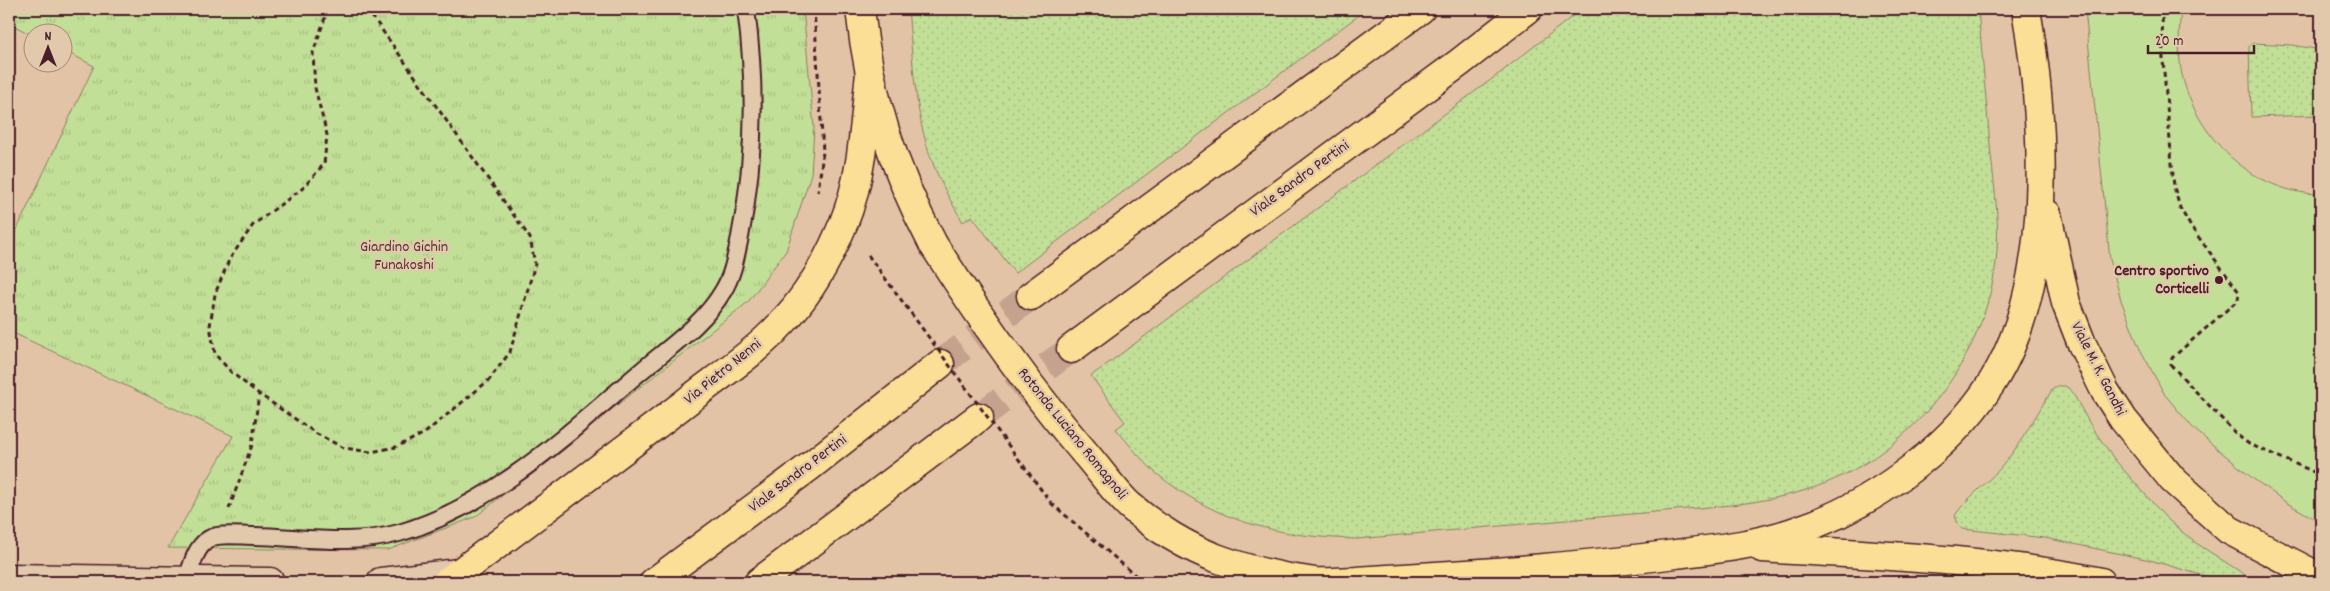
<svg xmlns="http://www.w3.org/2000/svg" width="2330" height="591" font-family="Dekko,sans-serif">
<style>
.grass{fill:url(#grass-dots);stroke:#867f61}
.park{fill:url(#park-tufts);stroke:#867f61}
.garden{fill:#c2df97;stroke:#867f61}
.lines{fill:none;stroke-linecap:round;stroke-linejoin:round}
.highway-tunnel{stroke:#c4a28d;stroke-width:28;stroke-dasharray:28 14;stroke-linecap:butt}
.lane-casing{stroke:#4a1f2b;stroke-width:20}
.street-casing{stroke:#4a1f2b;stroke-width:31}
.primary-casing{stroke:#4a1f2b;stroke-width:31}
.highway-casing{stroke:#4a1f2b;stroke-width:31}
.path{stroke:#4a1f2b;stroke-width:3;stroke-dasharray:5 4;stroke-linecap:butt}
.lane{stroke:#e3c9ab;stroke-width:16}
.street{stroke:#e3c9ab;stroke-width:28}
.primary{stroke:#fbdf96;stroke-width:28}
.highway{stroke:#fbdf96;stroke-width:28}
.primary-bridge-casing{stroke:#4a1f2b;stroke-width:31;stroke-linecap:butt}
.path-bridge{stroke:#4a1f2b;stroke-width:3;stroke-dasharray:5 4;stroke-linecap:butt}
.primary-bridge{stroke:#fbdf96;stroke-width:28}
.poi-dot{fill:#4a1f2b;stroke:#e3c9ab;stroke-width:2}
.labels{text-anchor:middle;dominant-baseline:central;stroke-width:5;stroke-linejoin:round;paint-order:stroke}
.street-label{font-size:16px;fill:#4a1f2b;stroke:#e3c9ab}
.park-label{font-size:16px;fill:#563236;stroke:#e3c9ab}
.poi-label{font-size:16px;font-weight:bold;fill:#4a1f2b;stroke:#e3c9ab;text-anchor:end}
</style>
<defs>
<pattern id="grass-dots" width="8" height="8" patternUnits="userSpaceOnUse" patternTransform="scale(1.25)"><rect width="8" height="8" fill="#c2df97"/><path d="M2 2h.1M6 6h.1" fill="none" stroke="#a8bf82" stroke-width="1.8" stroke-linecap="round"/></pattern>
<pattern id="park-tufts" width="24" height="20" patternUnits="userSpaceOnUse" patternTransform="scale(1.25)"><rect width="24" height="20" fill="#c2df97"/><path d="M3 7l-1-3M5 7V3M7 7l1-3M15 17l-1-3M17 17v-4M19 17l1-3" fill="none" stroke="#a8bf82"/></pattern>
</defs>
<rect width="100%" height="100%" fill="#e3c3a6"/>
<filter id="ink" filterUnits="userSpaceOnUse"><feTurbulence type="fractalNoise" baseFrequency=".02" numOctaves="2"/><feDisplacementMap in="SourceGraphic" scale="10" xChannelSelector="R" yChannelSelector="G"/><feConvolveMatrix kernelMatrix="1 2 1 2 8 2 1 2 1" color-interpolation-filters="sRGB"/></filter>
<g filter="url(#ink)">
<g class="grass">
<path d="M908 9H1367L1015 273 972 216 963 222C951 202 940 182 932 161 914 113 913 59 908 9Z"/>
<path d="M1582 9H1978C1982 58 1987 107 1991 156 1995 191 2000 227 1996 262 1984 358 1917 446 1826 483 1796 495 1763 501 1731 505L1357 539C1281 537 1218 523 1157 474 1142 461 1129 444 1116 429L1125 422 1091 376 1500 73Z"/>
<polygon points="2253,43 2292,45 2321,50 2321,115 2251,117 2249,46"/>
<path d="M2058 386H2065L2071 390 2091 426 2115 460 2166 518 2193 541 2256 582H2225L2150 560 2045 538 1963 529 1959 526 1955 516C1963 501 1990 481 2003 465 2022 442 2036 415 2052 390Z"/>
</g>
<polygon class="park" points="9,9 803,9 814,128 811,174 786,251 748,302 475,517 388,550 168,548 233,436 9,331 9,246 94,66 63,50 62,32 32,32 32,35 9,23"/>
<path class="garden" d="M2085 9H2181C2179 28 2178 50 2181 70 2194 136 2253 194 2321 194V522L2287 503 2251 477 2194 429 2165 395 2139 347 2121 300 2110 259Z"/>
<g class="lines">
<g class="highway-tunnel">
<polyline points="940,364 1031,296"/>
<polyline points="979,417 1071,349"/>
</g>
<defs>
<path id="lane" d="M187 580C192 563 197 540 217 536 229 534 243 536 255 536 302 537 353 546 399 533 493 506 567 434 640 372 668 348 704 324 723 291 733 275 736 255 740 237 755 163 756 84 746 9"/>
<g id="street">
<polyline points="9,578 270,582"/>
<polyline points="381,582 459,573"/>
</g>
<g id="primary">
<path d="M860 9C869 95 893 168 933 244"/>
<polyline points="2047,214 2066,303 2082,344 2105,391 2123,419 2173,480 2229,530 2321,578"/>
<path d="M1084 452C1099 469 1113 490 1129 505 1154 527 1188 548 1219 559 1249 570 1282 578 1314 582 1328 583 1342 581 1356 581 1393 579 1430 576 1467 574 1537 569 1607 563 1676 554 1715 549 1755 545 1793 532 1868 508 1948 451 1991 384 2056 283 2045 122 2026 9"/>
<path d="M1762 548C1876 555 1990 559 2101 582"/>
<path d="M447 582C526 523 606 464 685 403 716 378 754 354 781 324 809 295 829 259 844 222 863 176 864 123 870 74"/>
</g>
<g id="highway">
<polyline points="1031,296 1421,9"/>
<polyline points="1071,349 1459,63 1528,9"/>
<polyline points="654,582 809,467 940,364"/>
<polyline points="759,582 979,417"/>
</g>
</defs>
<use href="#lane" class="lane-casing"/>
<use href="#street" class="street-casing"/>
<use href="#primary" class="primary-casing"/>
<use href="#highway" class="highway-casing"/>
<g class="path">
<polyline points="328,9 313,53 315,88 327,135 324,164 303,188 253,225 229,260 215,294 210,326 215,354 232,373 259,394 317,434 344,448 371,452 396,447 425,433 489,380 510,352 535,264 530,238 367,9"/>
<polyline points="814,9 823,152 818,192"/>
<polyline points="2162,9 2163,60 2174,187 2180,208 2191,227 2239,292 2238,300 2172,358 2171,365 2237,435 2249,444 2321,475"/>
<polyline points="1051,503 1135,575 1135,582"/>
<polyline points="229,509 252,445 259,394"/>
</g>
<use href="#lane" class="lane"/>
<use href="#street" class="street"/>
<use href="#primary" class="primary"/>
<use href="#highway" class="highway"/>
<defs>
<path id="primary-bridge" d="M933 244C979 316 1028 387 1084 452"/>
</defs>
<use href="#primary-bridge" class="primary-bridge-casing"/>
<polyline class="path-bridge" points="868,255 1051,503"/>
<use href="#primary-bridge" class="primary-bridge"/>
</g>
</g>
<circle class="poi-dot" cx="2219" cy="280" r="5"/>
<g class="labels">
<g class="street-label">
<text transform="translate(1300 179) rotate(-36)">Viale Sandro Pertini</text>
<text transform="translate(2098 369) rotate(63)">Viale M. K. Gandhi</text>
<text transform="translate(723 372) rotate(-39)">Via Pietro Nenni</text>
<text transform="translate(1072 434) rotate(51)">Rotonda Luciano Romagnoli</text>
<text transform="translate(798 474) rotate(-37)">Viale Sandro Pertini</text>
</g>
<g class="park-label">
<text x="404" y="247">Giardino Gichin<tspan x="404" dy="18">Funakoshi</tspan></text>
</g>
<g class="poi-label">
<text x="2209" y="271">Centro sportivo<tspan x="2209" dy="18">Corticelli</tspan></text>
</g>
</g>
<rect width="2330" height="591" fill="none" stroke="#e3c9ab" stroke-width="30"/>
<rect x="15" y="15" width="2300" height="561" fill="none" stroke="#4a1f2b" stroke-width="2" filter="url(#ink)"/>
<g transform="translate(48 48)"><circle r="24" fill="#e3c9ab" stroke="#a68578"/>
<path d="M0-4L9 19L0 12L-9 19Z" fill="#4a1f2b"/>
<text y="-8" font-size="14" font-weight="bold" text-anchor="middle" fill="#4a1f2b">N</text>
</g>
<path d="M2148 45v8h106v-8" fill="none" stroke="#4a1f2b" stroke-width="2.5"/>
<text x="2155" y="45" font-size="15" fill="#4a1f2b" stroke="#e3c9ab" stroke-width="4" paint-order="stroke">20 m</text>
</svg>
